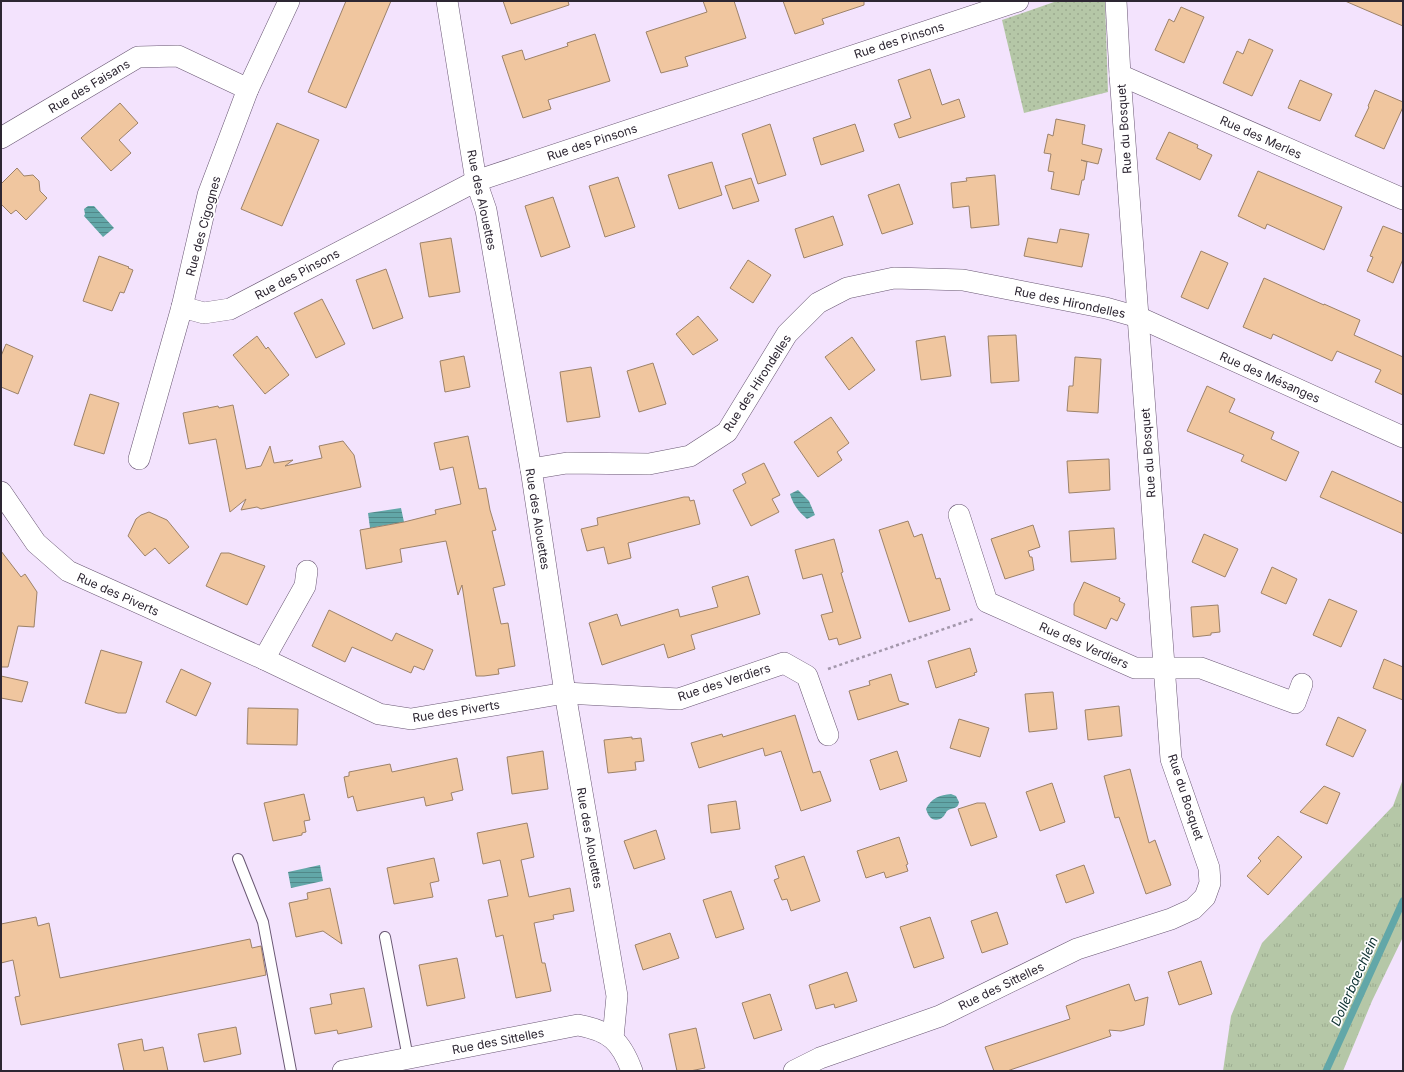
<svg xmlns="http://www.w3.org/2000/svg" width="1404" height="1072" font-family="Inter,sans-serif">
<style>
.grass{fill:url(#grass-tufts)}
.park{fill:url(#park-dots)}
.water{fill:url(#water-rules)}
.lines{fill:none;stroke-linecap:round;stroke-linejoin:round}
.stream{stroke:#62a7a8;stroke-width:7}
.building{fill:#f0c69f;stroke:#9d8269}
.lane-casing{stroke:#695773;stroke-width:12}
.street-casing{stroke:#695773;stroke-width:22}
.path{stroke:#a397ab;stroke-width:2.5;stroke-dasharray:3 3;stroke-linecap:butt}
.lane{stroke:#fff;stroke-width:10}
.street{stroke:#fff;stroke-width:21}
.labels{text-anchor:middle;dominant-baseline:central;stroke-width:3.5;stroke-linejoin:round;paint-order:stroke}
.street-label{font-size:12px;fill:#2d2632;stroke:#fff}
.water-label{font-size:13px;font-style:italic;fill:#0c3030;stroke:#fff}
</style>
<defs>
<pattern id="grass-tufts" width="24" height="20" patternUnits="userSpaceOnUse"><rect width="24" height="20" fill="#b5c7a7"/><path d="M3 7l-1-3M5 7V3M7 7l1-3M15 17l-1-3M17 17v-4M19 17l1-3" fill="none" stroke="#9cab90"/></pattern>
<pattern id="park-dots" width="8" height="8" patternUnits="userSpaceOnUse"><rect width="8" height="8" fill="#b5c7a7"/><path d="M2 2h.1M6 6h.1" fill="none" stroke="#9cab90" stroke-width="1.8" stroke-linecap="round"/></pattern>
<pattern id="water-rules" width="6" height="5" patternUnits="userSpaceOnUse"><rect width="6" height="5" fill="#62a7a8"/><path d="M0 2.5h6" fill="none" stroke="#518889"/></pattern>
</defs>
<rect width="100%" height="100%" fill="#f3e3fd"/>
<polygon class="grass" points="1403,779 1403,937 1372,1001 1343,1071 1223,1071 1231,1016 1262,943 1393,806"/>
<polygon class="park" points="1057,1 1105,1 1108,92 1024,113 1002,20"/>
<g class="water">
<polygon points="88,206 94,206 114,228 103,237 84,216 85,214 84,209"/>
<path d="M798 490 809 501 815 515 807 519C799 512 793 505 790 494Z"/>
<polygon points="401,508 404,522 370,528 368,513"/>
<path d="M951 794 956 796 959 802C958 810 952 807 947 811 945 814 944 817 940 819 932 822 928 816 926 809 931 798 940 795 951 794Z"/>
<polygon points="320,865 323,881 291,888 288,872"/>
</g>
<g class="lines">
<polyline class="stream" points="1326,1071 1403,901"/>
</g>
<g class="building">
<polygon points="346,1 391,1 346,108 308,92"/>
<polygon points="503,1 568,1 569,5 511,24"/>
<polygon points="703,1 734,1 746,38 685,57 688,66 661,73 646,32 707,12"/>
<polygon points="783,1 864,1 864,5 822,19 824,24 795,34"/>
<polygon points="1345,1 1403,1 1403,26"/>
<polygon points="1181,7 1204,17 1184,63 1155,50 1169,19 1174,22"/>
<polygon points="595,34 610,81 548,100 551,109 523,118 502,56 522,50 525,60 568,46 567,43"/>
<polygon points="1249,39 1273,50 1252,96 1223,83 1237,51 1243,54"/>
<polygon points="930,69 942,105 959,99 965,117 899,138 894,124 911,118 898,80"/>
<polygon points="1300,80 1332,94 1320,121 1288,108"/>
<polygon points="1375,90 1403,102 1403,107 1384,149 1355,136 1369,107 1368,106"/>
<polygon points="120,103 138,123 119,140 131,153 111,171 81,138"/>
<polygon points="1056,119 1085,125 1082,144 1102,149 1098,164 1081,160 1087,162 1084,180 1082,180 1079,195 1051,189 1054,172 1048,171 1051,154 1044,153 1048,134 1053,136"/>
<polygon points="277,123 319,140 282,226 241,209"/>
<polygon points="770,124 786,175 758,184 742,134"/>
<polygon points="855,124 864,151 821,165 813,138"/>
<polygon points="1169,132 1198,145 1197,148 1212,155 1200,180 1156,159"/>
<polygon points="712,162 722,195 679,209 668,175"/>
<polygon points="17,168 24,176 33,175 39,181 40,191 47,198 26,220 16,210 11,214 1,204 1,184"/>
<polygon points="1258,171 1342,207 1324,250 1267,224 1265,229 1238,216"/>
<polygon points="995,175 999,225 971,228 969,206 953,208 951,183 967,181 966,178"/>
<polygon points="618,177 635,227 605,237 589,186"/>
<polygon points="751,178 759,201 733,209 725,186"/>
<polygon points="899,184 913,224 882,234 868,195"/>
<polygon points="553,197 570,247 541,257 525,206"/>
<polygon points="833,216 843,245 804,258 795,229"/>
<polygon points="1383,226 1403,234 1403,259 1393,283 1367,271 1373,257 1370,256"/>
<polygon points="1060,229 1089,234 1082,267 1024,256 1028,238 1057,243"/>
<polygon points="451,238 460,292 429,297 420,243"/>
<polygon points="1201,251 1228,263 1208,309 1181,297"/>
<polygon points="99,256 129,267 128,268 133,270 124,293 120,292 112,311 83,301"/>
<polygon points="748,260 771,275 753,303 730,288"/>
<polygon points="386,269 403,318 373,329 356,280"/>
<polygon points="1264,278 1324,305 1324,304 1360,320 1354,335 1403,357 1403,395 1375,382 1381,370 1337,351 1332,361 1273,334 1271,339 1243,327"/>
<polygon points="322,299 345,344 316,358 294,313"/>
<polygon points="698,316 718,340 693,355 676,334"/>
<polygon points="1016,335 1019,381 991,383 988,336"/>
<polygon points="257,336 266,349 268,347 289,375 265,394 233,355"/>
<polygon points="945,336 951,376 921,380 916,341"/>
<polygon points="852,337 875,370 849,390 825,357"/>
<polygon points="6,344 33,356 18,394 1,387 1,356"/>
<polygon points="464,356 470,387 445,392 440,361"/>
<polygon points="1075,357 1101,359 1098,413 1067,411 1069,386 1073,386"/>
<polygon points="653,363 666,404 639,412 627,371"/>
<polygon points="591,367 600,417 567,422 560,372"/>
<polygon points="1207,386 1235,399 1229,412 1274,432 1271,439 1299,452 1286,481 1241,461 1244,455 1187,431"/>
<polygon points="90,394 119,403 104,454 74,445"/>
<polygon points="233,405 246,469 261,466 270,446 274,463 293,460 285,466 322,458 319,446 343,441 354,455 361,487 261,509 257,507 241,510 246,499 230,512 216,439 189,444 183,413 218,406 219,408"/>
<polygon points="831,417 849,443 837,452 842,460 818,477 794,442"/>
<polygon points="468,436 479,489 486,488 490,510 496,530 492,531 505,585 493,588 501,624 508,623 515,666 498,669 499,674 484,676 476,676 462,585 458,595 446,541 400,549 402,562 366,569 360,530 404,522 436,514 435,510 461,504 453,467 440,470 434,443"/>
<polygon points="1109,459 1110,490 1069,493 1067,461"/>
<polygon points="764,463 780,495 772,499 779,512 751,526 733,490 746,483 742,474"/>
<polygon points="1332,471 1403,503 1403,534 1320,497"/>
<polygon points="684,497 689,497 690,501 694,500 700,524 628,543 631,558 608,564 604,547 587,551 581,529 598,525 597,518"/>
<polygon points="149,512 167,520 189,547 169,564 155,548 145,556 128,536 136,519 141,515"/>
<polygon points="908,521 914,537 922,534 936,579 940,578 950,610 909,622 879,530"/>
<polygon points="1033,525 1040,547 1028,551 1030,557 1032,557 1034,570 1005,579 991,539"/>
<polygon points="1114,528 1116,559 1071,562 1069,531"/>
<polygon points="1204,534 1238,549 1225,577 1192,562"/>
<polygon points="834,539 843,572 841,573 861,638 839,645 837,638 829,640 821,615 833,612 822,574 803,579 795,550"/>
<polygon points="1,551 21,577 25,574 37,592 34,627 18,626 8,667 1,667"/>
<polygon points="221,553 229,553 265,566 247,605 206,586"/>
<polygon points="1272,567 1297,579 1286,604 1261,593"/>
<polygon points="748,576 760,614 691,635 695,649 668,658 664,644 602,665 589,623 617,614 621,626 678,609 680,617 718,607 712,587"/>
<polygon points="1084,582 1120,598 1119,601 1125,604 1117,621 1111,618 1106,629 1074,615 1074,604"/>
<polygon points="1329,599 1357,611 1341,647 1313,635"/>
<polygon points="1218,605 1220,632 1211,633 1211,635 1193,637 1191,607"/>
<polygon points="329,610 392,641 396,633 433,650 424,670 414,666 411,673 352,647 345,662 312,646"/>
<polygon points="970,648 977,672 974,673 975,675 936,688 928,661"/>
<polygon points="101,650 142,662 126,713 118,713 85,703"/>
<polygon points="1384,659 1403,667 1403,700 1373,688"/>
<polygon points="181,669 211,683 196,716 166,702"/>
<polygon points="891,674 899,701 909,704 858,720 849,691 870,685 869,681"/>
<polygon points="1,676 28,682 22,702 1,698"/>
<polygon points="1053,692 1057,729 1029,732 1025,694"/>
<polygon points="1119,706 1122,736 1088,740 1085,710"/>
<polygon points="248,708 298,709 297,745 247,744"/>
<polygon points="795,715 813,773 820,771 831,801 801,811 781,751 765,756 763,748 699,768 691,743 722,734 723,737"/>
<polygon points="1338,717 1366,730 1353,757 1326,745"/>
<polygon points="959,719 989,728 980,757 950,748"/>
<polygon points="632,737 632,739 641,738 644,761 635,762 636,770 608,773 604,740"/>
<polygon points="543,751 548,789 512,794 507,757"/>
<polygon points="897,751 907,781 880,790 870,760"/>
<polygon points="457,758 463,790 451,793 453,800 426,806 424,797 357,811 353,796 348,798 344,777 349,776 349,772 390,764 392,772"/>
<polygon points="1130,769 1149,843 1155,840 1171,885 1146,894 1119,817 1115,818 1104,776"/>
<polygon points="1052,783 1065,822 1040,831 1026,792"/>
<polygon points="1324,786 1340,793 1327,824 1300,812"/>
<polygon points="304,794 310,820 304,821 306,832 302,833 302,835 273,841 264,803"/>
<polygon points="736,801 740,829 711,833 708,805"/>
<polygon points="977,803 985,803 997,837 971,846 958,809"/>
<polygon points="527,823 534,857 521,860 529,897 570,888 574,911 553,915 554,919 534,923 542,963 545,963 551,991 516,998 503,935 496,937 488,900 508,896 500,860 483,864 477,833"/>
<polygon points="656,830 665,859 634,869 624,841"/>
<polygon points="1278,836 1302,857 1268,895 1247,876 1261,861 1258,858"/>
<polygon points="899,837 908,864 906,865 908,871 886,878 884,872 866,878 857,851"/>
<polygon points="804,856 820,901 791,911 787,899 782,900 774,880 779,878 775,866"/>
<polygon points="434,858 439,881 430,883 433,897 394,904 387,868"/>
<polygon points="1084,865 1094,893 1066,903 1056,875"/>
<polygon points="330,888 342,944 323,931 296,937 289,903 308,899 307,893"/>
<polygon points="731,891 744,929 716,938 703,900"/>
<polygon points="997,912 1008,944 982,953 971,921"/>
<polygon points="36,917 38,926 49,923 60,978 250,939 252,948 261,946 266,975 21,1025 15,997 20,996 13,960 1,963 1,924"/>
<polygon points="930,917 944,958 914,968 900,927"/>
<polygon points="670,933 679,958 643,970 635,945"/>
<polygon points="457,958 465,998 427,1006 419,965"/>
<polygon points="1201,961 1212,994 1179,1005 1168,972"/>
<polygon points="847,972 857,1001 835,1008 834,1004 816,1009 809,985"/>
<polygon points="1129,984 1135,1001 1148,997 1144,1025 1121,1031 1109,1030 1111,1036 1007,1071 994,1071 985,1047 1070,1019 1066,1006"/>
<polygon points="364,988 372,1027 338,1034 337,1030 315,1034 310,1008 332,1004 330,994"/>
<polygon points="770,994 782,1030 754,1039 742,1003"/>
<polygon points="236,1027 241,1054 204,1062 198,1034"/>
<polygon points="696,1028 705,1068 690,1071 677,1071 669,1034"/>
<polygon points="142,1039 144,1051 163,1047 168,1071 124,1071 118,1044"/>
</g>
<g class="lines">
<defs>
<g id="lane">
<polyline points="238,859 263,922 291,1071"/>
<polyline points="385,937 408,1058"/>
</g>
<g id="street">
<polyline points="447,1 476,181 486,210 531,469 565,693 617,996 613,1038"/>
<polyline points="1120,75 1403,199"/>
<polyline points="1,138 138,57 178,56 248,89"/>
<polyline points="182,307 204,313 230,309 476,181 1018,1"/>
<polyline points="139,459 182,307 208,195 248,89 289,1"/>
<polyline points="531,469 567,463 649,464 690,456 727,432 787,334 818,303 847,288 894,278 963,280 1106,308 1138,317 1403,437"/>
<polyline points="1,492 36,543 68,571 264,659 379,714 411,719 565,693 679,699 784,663 807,676 828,735"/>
<polyline points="959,515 987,602 1135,668 1201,668 1295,703 1302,684"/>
<polyline points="264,659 305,586 307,571"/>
<path d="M343 1071 578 1025C610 1031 621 1041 632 1071"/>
<polyline points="794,1071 820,1058 940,1016 1077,949 1171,919 1193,909 1205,897 1210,883 1209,868 1171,759 1120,75 1116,1"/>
</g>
</defs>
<use href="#lane" class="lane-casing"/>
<use href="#street" class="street-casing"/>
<polyline class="path" points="828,669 973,619"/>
<use href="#lane" class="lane"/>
<use href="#street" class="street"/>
</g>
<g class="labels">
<g class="street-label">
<text transform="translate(899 40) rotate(-18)">Rue des Pinsons</text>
<text transform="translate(89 86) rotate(-31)">Rue des Faisans</text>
<text transform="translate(1124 129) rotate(-94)">Rue du Bosquet</text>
<text transform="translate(1261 137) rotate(24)">Rue des Merles</text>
<text transform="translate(592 142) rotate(-18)">Rue des Pinsons</text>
<text transform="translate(482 200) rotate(78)">Rue des Alouettes</text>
<text transform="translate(203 226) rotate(-75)">Rue des Cigognes</text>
<text transform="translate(297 274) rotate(-28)">Rue des Pinsons</text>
<text transform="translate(1070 302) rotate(12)">Rue des Hirondelles</text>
<text transform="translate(1270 377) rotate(24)">Rue des Mésanges</text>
<text transform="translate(757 383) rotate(-57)">Rue des Hirondelles</text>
<text transform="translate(1148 453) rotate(-94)">Rue du Bosquet</text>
<text transform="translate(538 519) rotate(81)">Rue des Alouettes</text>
<text transform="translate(118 594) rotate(24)">Rue des Piverts</text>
<text transform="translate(1084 645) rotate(24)">Rue des Verdiers</text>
<text transform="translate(724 682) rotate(-18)">Rue des Verdiers</text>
<text transform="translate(456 711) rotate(-9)">Rue des Piverts</text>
<text transform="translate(1186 797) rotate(72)">Rue du Bosquet</text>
<text transform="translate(590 838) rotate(80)">Rue des Alouettes</text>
<text transform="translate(1001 986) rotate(-26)">Rue des Sittelles</text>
<text transform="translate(498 1041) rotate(-11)">Rue des Sittelles</text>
</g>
<g class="water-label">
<text transform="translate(1354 981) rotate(-66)">Dollerbaechlein</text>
</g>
</g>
<rect width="1404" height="1072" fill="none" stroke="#2d2632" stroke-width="4"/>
</svg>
